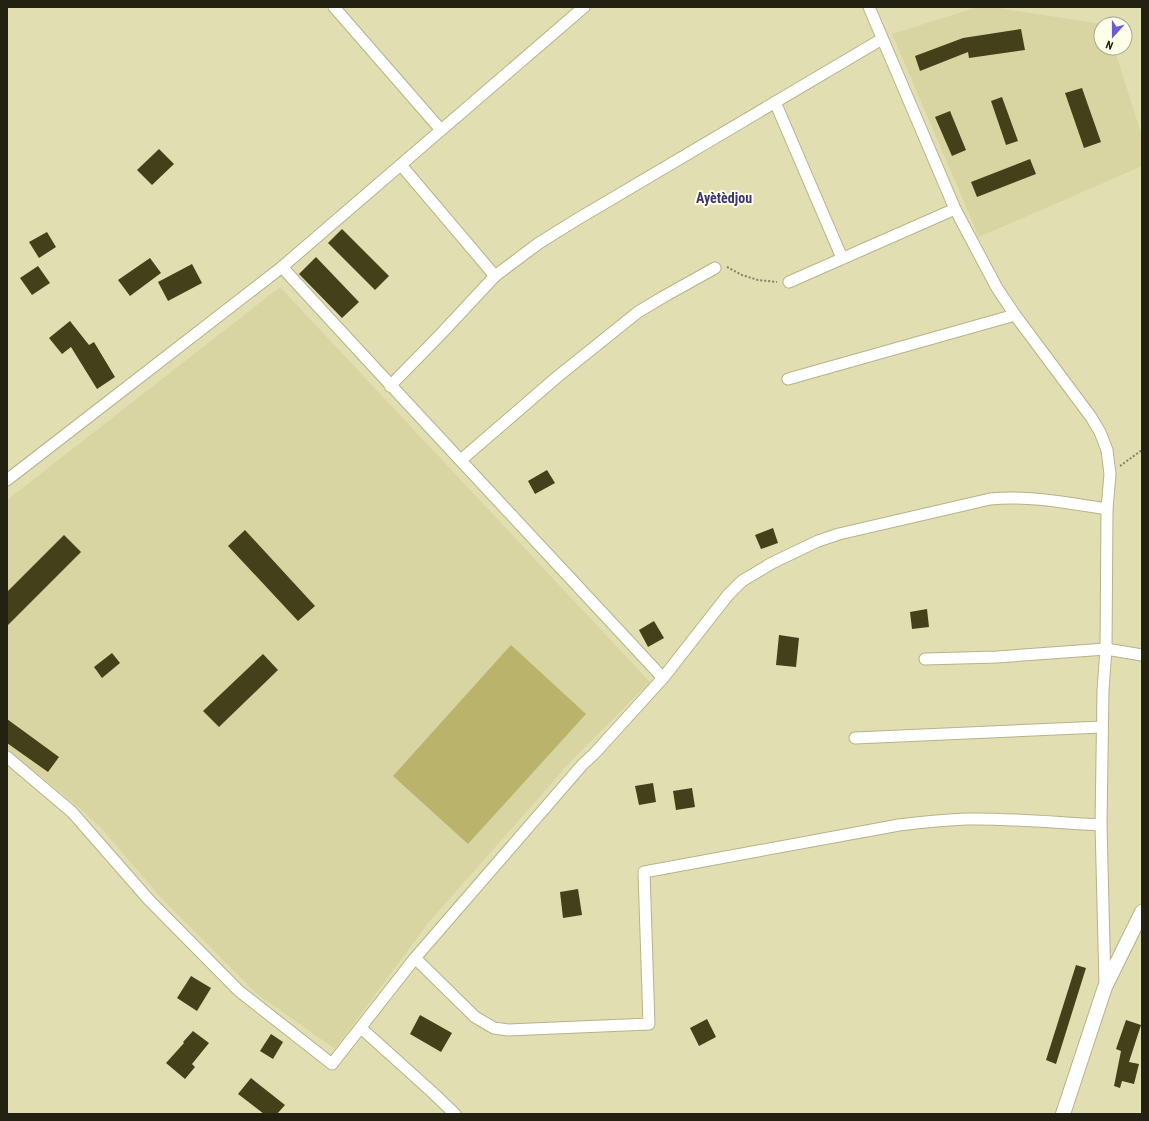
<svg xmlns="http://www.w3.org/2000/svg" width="1149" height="1121" font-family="'Roboto Condensed',sans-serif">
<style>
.built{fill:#d9d5a2}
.green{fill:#b9b36b}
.building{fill:#444019}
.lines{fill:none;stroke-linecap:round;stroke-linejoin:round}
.minor-casing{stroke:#b5b388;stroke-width:13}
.tertiary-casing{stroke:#b5b388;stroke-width:16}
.path{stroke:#848163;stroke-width:2;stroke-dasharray:2 2;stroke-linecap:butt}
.minor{stroke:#fff;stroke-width:11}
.tertiary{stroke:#fff;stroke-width:14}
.labels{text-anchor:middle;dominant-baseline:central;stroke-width:4;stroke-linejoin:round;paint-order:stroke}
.quarter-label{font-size:14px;font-weight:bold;fill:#3a3571;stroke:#fffee8}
</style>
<rect width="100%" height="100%" fill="#e1deb2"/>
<g class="built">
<polygon points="978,7 991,7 1102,24 1101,24 1101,48 1114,48 1142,136 1142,166 979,237 892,34"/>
<polygon points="280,287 650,682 573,759 428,923 335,1049 257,994 162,899 103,830 83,811 7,749 7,500"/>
</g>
<polygon class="green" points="511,645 586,714 468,844 393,776"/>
<g class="building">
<polygon points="1021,29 1025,50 969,58 968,52 920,71 915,56 963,38"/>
<polygon points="1082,88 1101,142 1084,148 1065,93"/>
<polygon points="1002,97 1018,141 1006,145 991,101"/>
<polygon points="950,111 966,150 952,156 935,117"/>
<polygon points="159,149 174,164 152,185 137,170"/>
<polygon points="1030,159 1036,174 977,197 971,182"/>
<polygon points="342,229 389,276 375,290 328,243"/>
<polygon points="47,232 56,247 39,258 29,242"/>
<polygon points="316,257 359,302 342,318 299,274"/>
<polygon points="150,258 161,273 130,296 118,280"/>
<polygon points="192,264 202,283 168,301 158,282"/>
<polygon points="38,266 50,283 32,295 20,278"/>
<polygon points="70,321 89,345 94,342 115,377 97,389 71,347 62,354 49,338"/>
<polygon points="547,470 555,483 535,494 528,481"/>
<polygon points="773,528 778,543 761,549 755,535"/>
<polygon points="245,530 315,606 298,621 228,546"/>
<polygon points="64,535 81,552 7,626 7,592"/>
<polygon points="927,609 929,627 912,629 910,612"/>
<polygon points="654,621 664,638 648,647 639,630"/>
<polygon points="779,635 799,638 796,667 776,665"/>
<polygon points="112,653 120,663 102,678 94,667"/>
<polygon points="263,654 278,670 219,727 203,711"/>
<polygon points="7,719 59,757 48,772 7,743"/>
<polygon points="653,783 656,802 639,805 635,786"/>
<polygon points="692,788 695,807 676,810 673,791"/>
<polygon points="578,889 582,915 563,918 560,892"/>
<polygon points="1076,965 1086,968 1056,1064 1046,1060"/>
<polygon points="191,976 211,988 197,1011 177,998"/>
<polygon points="420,1015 452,1033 441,1052 410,1034"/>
<polygon points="707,1019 716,1037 699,1046 690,1028"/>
<polygon points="1126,1020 1141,1025 1129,1062 1139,1064 1134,1084 1122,1081 1120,1088 1114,1086 1121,1051 1116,1049"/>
<polygon points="193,1031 209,1043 192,1064 195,1067 185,1079 166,1063 184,1043 183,1042"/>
<polygon points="271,1034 283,1042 273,1059 260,1051"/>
<polygon points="251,1078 285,1105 277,1114 264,1114 238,1094"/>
</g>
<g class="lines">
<defs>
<g id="minor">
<polyline points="334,7 441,130"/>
<polyline points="869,7 955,209 997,288 1015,315 1091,417 1100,432 1107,450 1110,474 1107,509 1106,649 1103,690 1101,825 1105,985"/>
<polyline points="775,102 842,258"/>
<polyline points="401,165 495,276"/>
<path d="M282 267C408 405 536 541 663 678"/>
<polyline points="789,282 955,209"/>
<polyline points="788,379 1015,315"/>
<polyline points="390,386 440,335 495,276 539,243 576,220 882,39"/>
<polyline points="461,460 557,377 638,312 663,297 715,268"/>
<polyline points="7,480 282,267 584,7"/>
<polyline points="925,659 997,657 1106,649 1142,655"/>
<polyline points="855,738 1102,727"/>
<path d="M7 757 72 812 149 900 239 991 332 1064 415 958 583 764 594 754 663 678 728 595 742 581 772 563 818 541 839 534 990 499C1029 495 1068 503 1107 509"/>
<path d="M415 958 475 1017 494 1028 508 1030 649 1024 644 872 899 825C922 822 944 820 966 819 1011 818 1056 823 1101 825"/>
<polyline points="361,1028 432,1092 455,1114"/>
</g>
<polyline id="tertiary" points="1063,1114 1105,987 1142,912"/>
</defs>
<use href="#minor" class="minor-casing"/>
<use href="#tertiary" class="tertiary-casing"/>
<g class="path">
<polyline points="727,267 742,275 758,280 777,282"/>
<polyline points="1120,466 1142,450"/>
</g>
<use href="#minor" class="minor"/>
<use href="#tertiary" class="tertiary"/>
</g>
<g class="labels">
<g class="quarter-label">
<text x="724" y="198">Ayètèdjou</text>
</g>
</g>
<rect width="1149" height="1121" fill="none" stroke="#232111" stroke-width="16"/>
<g transform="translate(1113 36) rotate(201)"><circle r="19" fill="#fffee8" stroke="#a7a692"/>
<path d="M0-3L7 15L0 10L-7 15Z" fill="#6b5cd5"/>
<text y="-6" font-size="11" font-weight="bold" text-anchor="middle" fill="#232111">N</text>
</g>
</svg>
